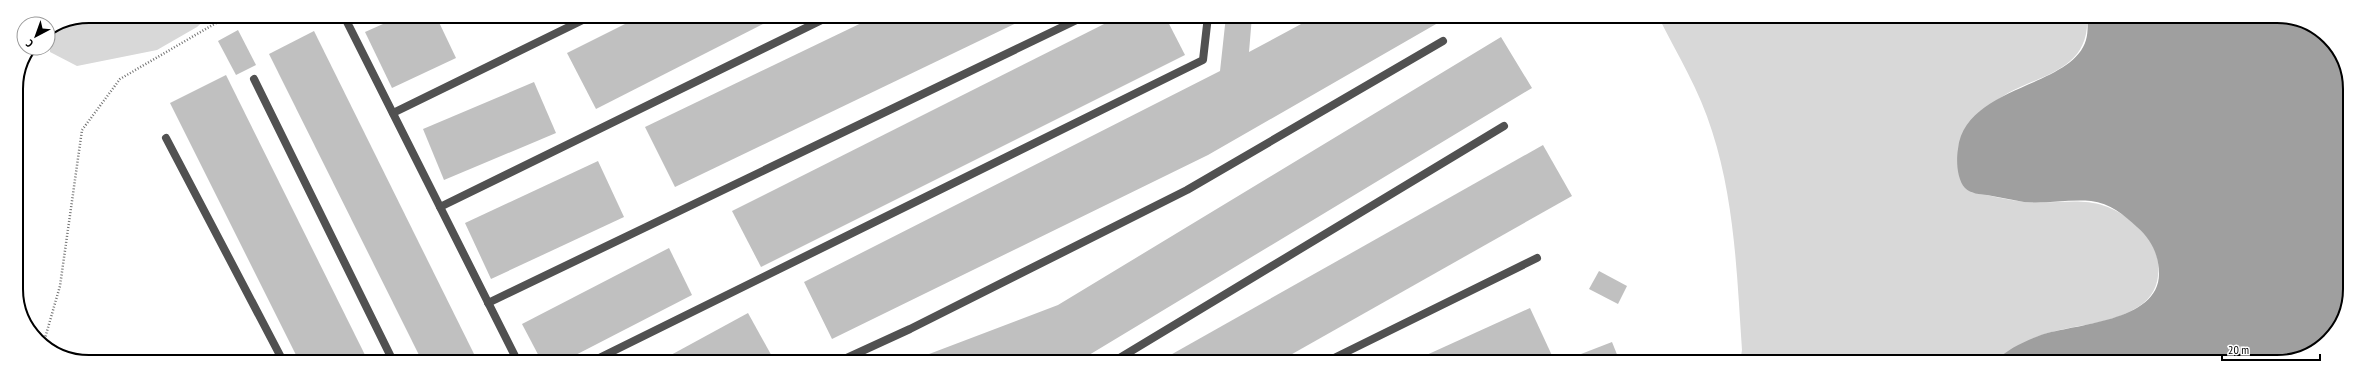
<svg xmlns="http://www.w3.org/2000/svg" width="2366" height="378" font-family="'PT Sans Narrow',sans-serif">
<style>
.green{fill:#d8d8d8}
.water{fill:#9f9f9f}
.building{fill:#c0c0c0}
.lines{fill:none;stroke-linecap:round;stroke-linejoin:round}
.path{stroke:#737373;stroke-width:2.5;stroke-dasharray:1 2;stroke-linecap:butt}
.service{stroke:#515151;stroke-width:8}
.rim{fill:none;stroke:#000;stroke-width:2}
</style>
<rect width="100%" height="100%" fill="#fff"/>
<g class="green">
<polygon points="89,16 209,16 197,27 157,50 77,66 50,52 49,36 73,19"/>
<path d="M1658 16 2087 17C2090 68 2044 74 2008 93 1998 99 1989 106 1979 112L1971 192C1989 195 2007 200 2025 202 2071 205 2097 191 2136 225 2148 236 2156 247 2158 263 2160 282 2154 297 2138 307 2108 326 2073 324 2042 335 2027 340 2013 350 1999 358L1995 362H1740L1742 350C1737 277 1735 202 1712 131 1700 91 1677 54 1658 16Z"/>
</g>
<path class="water" d="M2087 17H2286L2325 34 2349 75V298L2325 344 2277 362H1995C2007 349 2025 341 2041 335 2073 324 2159 322 2159 274 2159 255 2151 239 2137 227 2124 215 2110 203 2091 201 2069 199 2046 204 2024 202 2012 200 1999 197 1987 195 1980 194 1971 194 1965 188 1957 179 1956 161 1958 149 1965 85 2072 88 2086 40 2088 33 2088 24 2087 17Z"/>
<g class="building">
<polygon points="401,16 436,16 456,58 392,88 365,32"/>
<polygon points="514,16 530,16 518,23"/>
<polygon points="641,16 779,16 596,109 567,53"/>
<polygon points="876,16 1031,16 675,187 645,127"/>
<polygon points="1120,16 1165,16 1185,55 761,267 732,211"/>
<polygon points="1226,16 1252,16 1249,52 1316,16 1450,16 1208,155 832,339 804,282 1220,71"/>
<polygon points="238,30 256,65 236,75 218,41"/>
<polygon points="314,31 478,362 422,361 269,54"/>
<polygon points="1501,37 1532,88 1084,358 1074,362 908,362 1058,305"/>
<polygon points="226,75 368,361 299,361 170,103"/>
<polygon points="534,82 556,133 444,180 423,129"/>
<polygon points="1543,145 1572,196 1278,362 1158,362"/>
<polygon points="598,161 624,217 491,279 465,223"/>
<polygon points="669,248 692,295 562,362 542,362 522,324"/>
<polygon points="1599,271 1627,286 1618,304 1589,289"/>
<polygon points="1530,308 1555,362 1411,362"/>
<polygon points="748,313 774,360 658,362"/>
<polygon points="1612,342 1620,362 1583,362 1581,354"/>
</g>
<g class="lines">
<polyline class="path" points="43,345 60,286 82,130 120,79 228,16"/>
<g class="service">
<polyline points="360,16 347,22 518,362"/>
<polyline points="254,79 393,361"/>
<polyline points="393,113 591,16"/>
<polyline points="166,138 283,361"/>
<polyline points="440,207 830,16"/>
<polyline points="488,303 1085,16"/>
<polyline points="591,362 1203,60 1208,16"/>
<polyline points="838,362 910,329 1187,190 1443,41"/>
<polyline points="1113,362 1504,126"/>
<polyline points="1326,362 1537,258"/>
</g>
</g>
<path d="M0 0H2366V378H0ZM89 23H2277A66 66 0 0 1 2343 89V289A66 66 0 0 1 2277 355H89A66 66 0 0 1 23 289V89A66 66 0 0 1 89 23Z" fill="#fff" fill-rule="evenodd"/>
<path class="rim" d="M89 23H2277A66 66 0 0 1 2343 89V289A66 66 0 0 1 2277 355H89A66 66 0 0 1 23 289V89A66 66 0 0 1 89 23Z"/>
<g transform="translate(36 36) rotate(221)"><circle r="19" fill="#ffffff" stroke="#999999"/>
<path d="M0-3L7 15L0 10L-7 15Z" fill="#000000"/>
<text y="-6" font-size="11" font-weight="bold" text-anchor="middle" fill="#000000">С</text>
</g>
<path d="M2222 354v6h98v-6" fill="none" stroke="#000000" stroke-width="2"/>
<text x="2228" y="354" font-size="12" fill="#000000" stroke="#ffffff" stroke-width="3" paint-order="stroke">20 m</text>
</svg>
